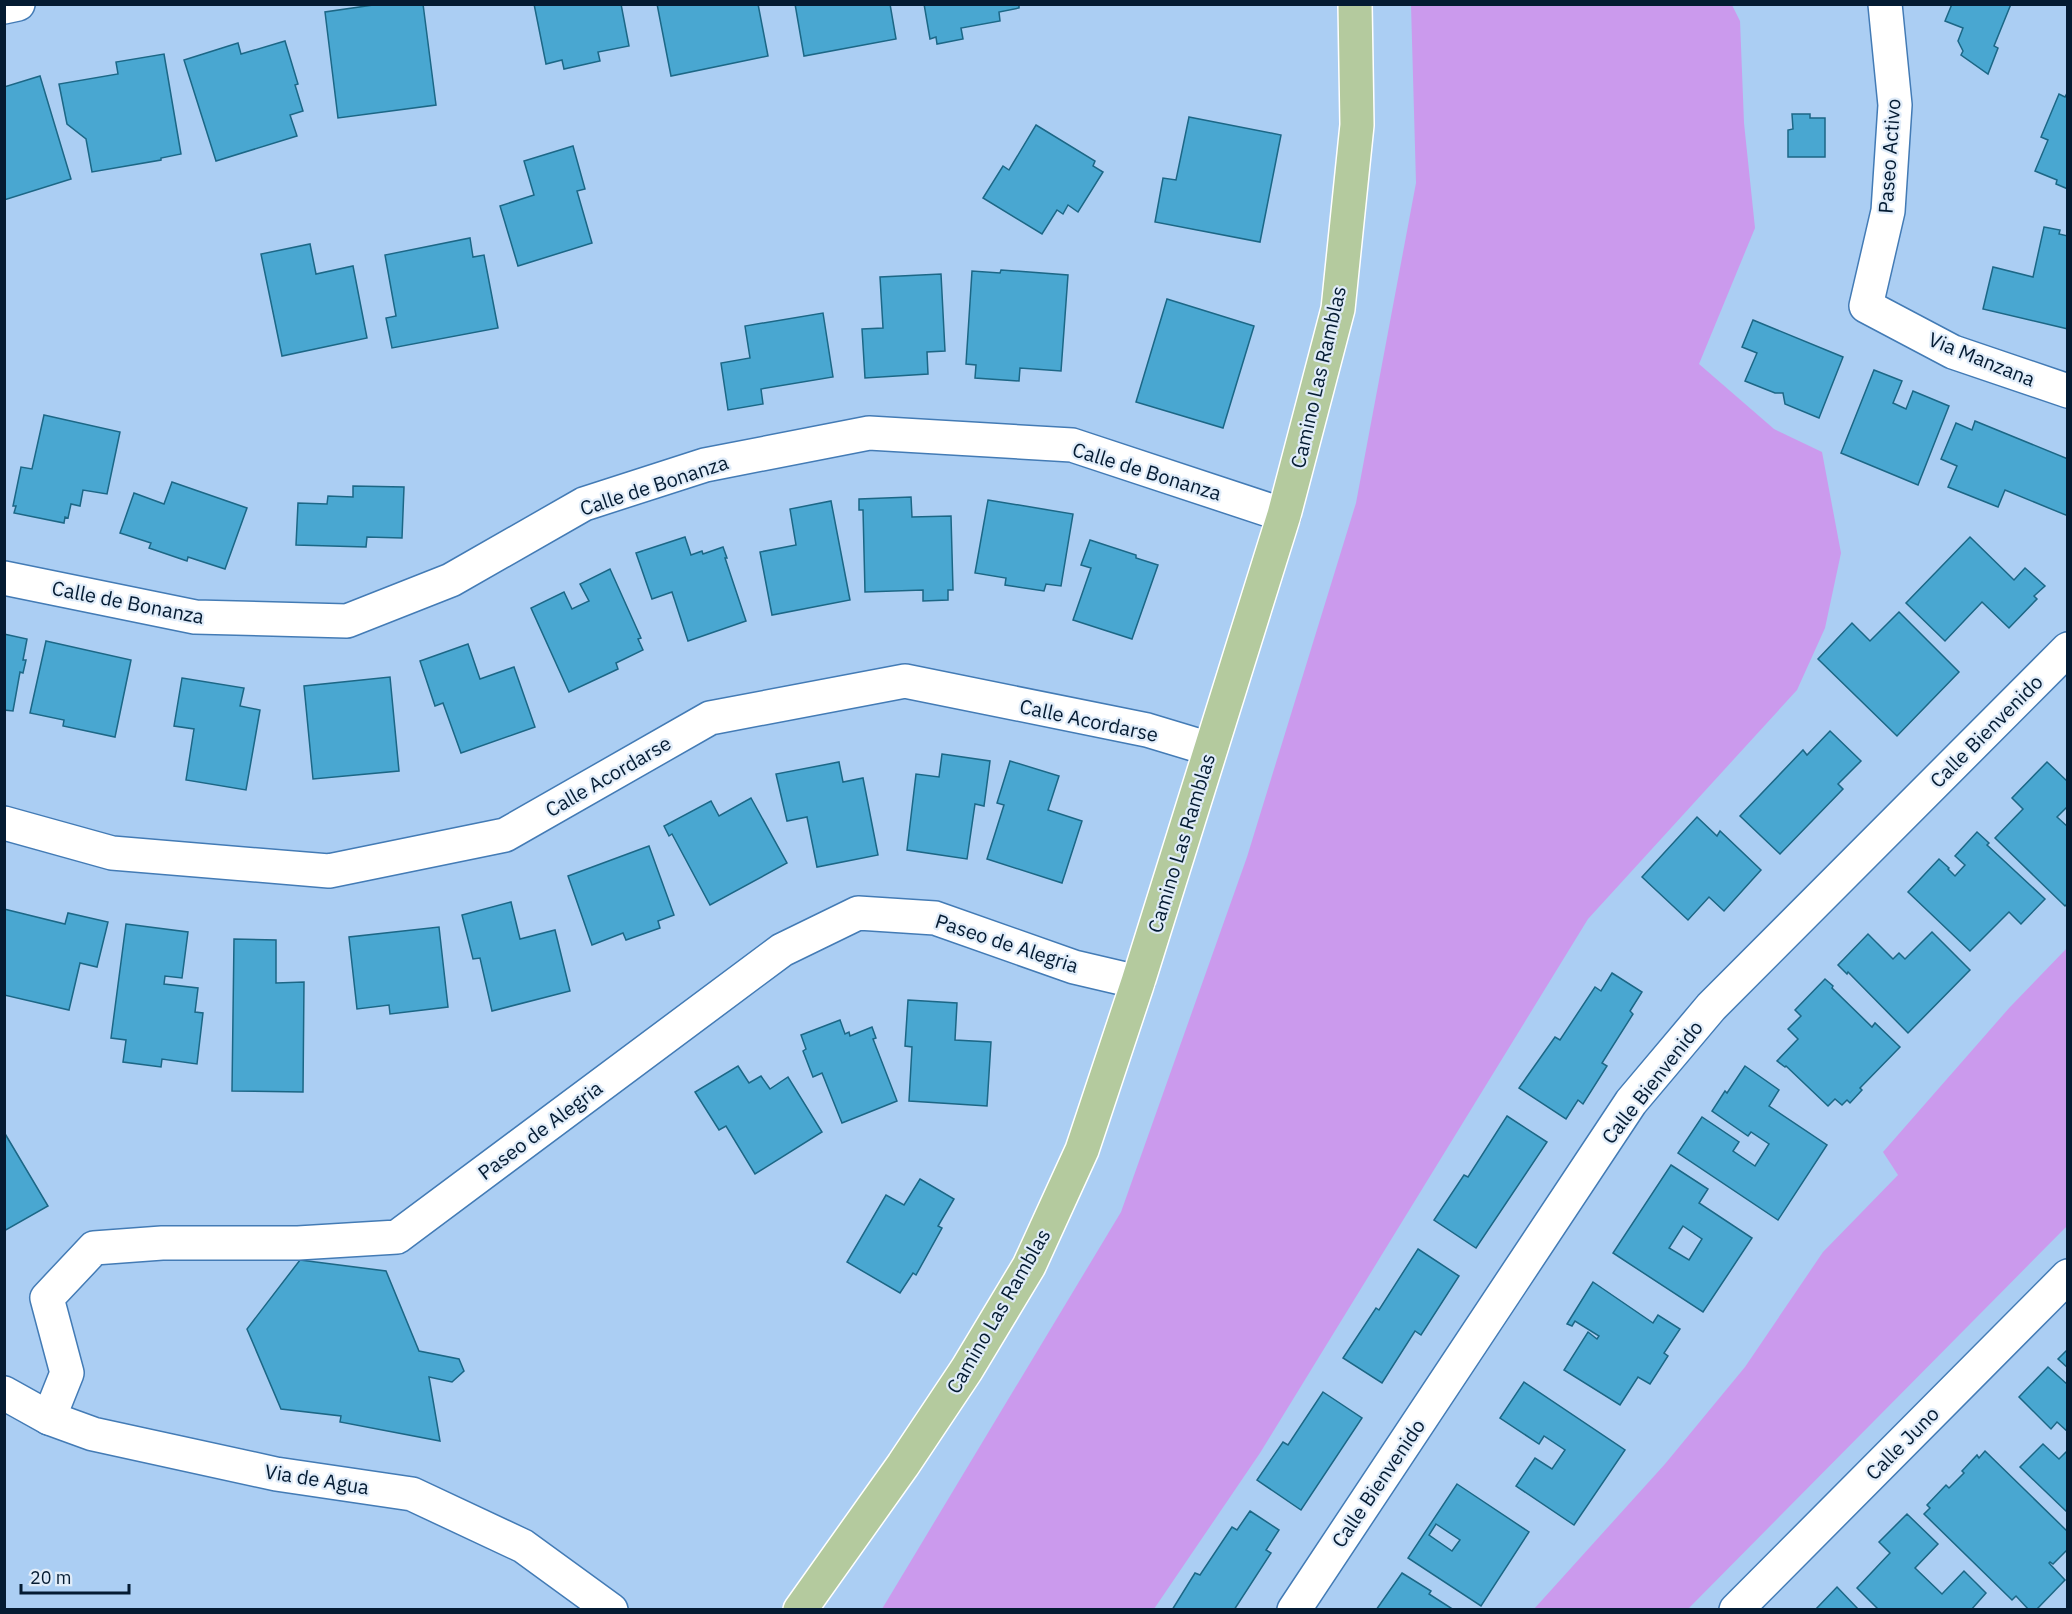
<svg xmlns="http://www.w3.org/2000/svg" width="2072" height="1614" font-family="'IBM Plex Sans',sans-serif">
<style>
.green{fill:#cb9aed}
.building{fill:#49a7d1;stroke:#1c6786;stroke-width:1.5;fill-rule:evenodd}
.lines{fill:none;stroke-linecap:round;stroke-linejoin:round}
.minor-casing{stroke:#437bb5;stroke-width:36}
.major-casing{stroke:#fff;stroke-width:36}
.minor{stroke:#fff;stroke-width:33}
.major{stroke:#b4ca9e;stroke-width:33}
.labels{text-anchor:middle;dominant-baseline:central;stroke-width:4.5;stroke-linejoin:round;paint-order:stroke}
.street-label{font-size:20px;fill:#041b32;stroke:#e0ecf9}
</style>
<rect width="100%" height="100%" fill="#abcef3"/>
<g class="green">
<polygon points="1411,5 1732,5 1740,21 1744,123 1755,228 1699,364 1774,429 1822,452 1841,553 1825,628 1797,690 1588,919 1260,1453 1154,1609 882,1609 1121,1212 1247,857 1356,503 1416,183"/>
<polygon points="2067,948 2067,1226 1688,1609 1534,1609 1665,1464 1745,1367 1823,1252 1898,1175 1883,1152 2010,1007"/>
</g>
<g class="building">
<polygon points="380,4 423,4 436,105 338,118 325,12"/>
<polygon points="534,4 621,4 629,46 598,52 600,61 564,69 562,60 546,64"/>
<polygon points="657,4 758,4 768,56 671,76"/>
<polygon points="795,4 890,4 896,39 804,56"/>
<polygon points="924,4 1019,4 1019,8 999,12 1000,21 961,28 963,39 937,44 936,37 930,39"/>
<polygon points="1952,4 2011,4 1994,46 1998,48 1988,74 1961,55 1963,51 1958,41 1963,28 1945,21"/>
<polygon points="285,41 298,84 295,85 303,111 290,115 297,136 216,161 184,60 238,43 241,54"/>
<polygon points="164,54 181,154 161,158 161,160 92,172 86,139 67,124 59,84 118,74 116,62"/>
<polygon points="40,76 71,179 4,200 4,87"/>
<polygon points="2068,91 2068,189 2056,184 2057,180 2035,171 2048,140 2041,137 2059,94 2065,97"/>
<polygon points="1792,114 1810,114 1810,118 1825,118 1825,157 1788,157 1788,130 1793,129"/>
<polygon points="1189,117 1281,135 1260,242 1155,222 1163,178 1176,180"/>
<polygon points="1036,125 1095,161 1093,166 1103,172 1078,212 1068,205 1063,214 1057,210 1042,234 983,198 1003,166 1009,170"/>
<polygon points="573,146 585,189 577,191 592,243 518,266 500,206 534,195 524,161"/>
<polygon points="2044,227 2060,230 2059,234 2068,236 2068,329 1983,309 1993,267 2033,277"/>
<polygon points="470,238 473,257 484,255 498,328 392,348 386,318 396,316 385,255"/>
<polygon points="310,244 316,274 353,266 367,338 282,356 261,254"/>
<polygon points="1001,270 1068,275 1061,371 1020,368 1019,381 975,378 976,365 966,364 972,271 1000,273"/>
<polygon points="941,274 945,351 927,352 928,374 865,378 862,329 883,328 880,277"/>
<polygon points="1167,299 1254,326 1223,428 1136,402"/>
<polygon points="823,313 833,377 761,389 763,404 728,410 721,363 750,358 745,326"/>
<polygon points="1753,320 1843,357 1819,418 1785,404 1783,393 1775,393 1745,381 1757,353 1742,347"/>
<polygon points="1874,370 1902,381 1893,403 1906,409 1913,391 1949,406 1918,485 1841,453"/>
<polygon points="44,415 120,432 107,494 83,490 80,506 71,504 68,518 65,517 64,523 14,513 16,506 13,506 21,467 32,469"/>
<polygon points="1975,421 2068,459 2068,516 2005,490 1998,507 1948,487 1957,466 1941,459 1956,423 1972,430"/>
<polygon points="172,482 247,508 225,569 188,557 187,561 149,548 151,543 120,533 134,493 164,504"/>
<polygon points="353,486 404,487 402,538 367,537 366,547 296,545 298,503 327,504 328,496 353,497"/>
<polygon points="911,497 912,517 951,516 953,590 948,590 948,600 923,601 923,590 865,592 863,510 859,510 859,499"/>
<polygon points="988,500 1073,514 1061,586 1046,584 1044,591 1005,585 1006,578 975,573"/>
<polygon points="831,501 850,600 772,615 760,552 796,545 790,509"/>
<polygon points="685,537 691,555 702,551 703,554 723,547 727,558 725,558 746,621 688,641 672,592 652,599 636,553"/>
<polygon points="1970,537 2014,580 2025,568 2045,586 2034,596 2037,599 2009,628 1982,602 1945,641 1906,603"/>
<polygon points="1090,540 1136,555 1136,558 1158,565 1132,639 1073,620 1091,568 1081,565"/>
<polygon points="610,569 641,638 638,639 643,650 616,663 618,669 569,692 531,608 564,592 572,609 589,601 580,584"/>
<polygon points="1899,612 1959,672 1897,736 1818,659 1852,623 1870,641"/>
<polygon points="4,634 27,639 23,660 26,660 23,673 20,672 13,711 4,710"/>
<polygon points="46,641 131,660 115,737 63,726 64,720 30,713"/>
<polygon points="468,644 480,679 514,667 535,727 461,753 443,703 435,706 420,661"/>
<polygon points="390,677 399,771 313,779 304,686"/>
<polygon points="182,678 244,688 240,706 260,710 246,790 186,780 194,729 174,726"/>
<polygon points="1830,731 1861,761 1838,784 1843,789 1780,854 1740,816 1803,750 1807,755"/>
<polygon points="942,754 990,761 984,806 975,804 967,859 907,850 916,774 939,777"/>
<polygon points="1010,761 1059,776 1048,810 1082,821 1062,883 987,859 1004,805 997,803"/>
<polygon points="839,762 843,782 863,778 878,855 817,867 807,817 787,821 776,774"/>
<polygon points="2047,762 2068,782 2068,806 2057,817 2068,827 2068,903 2065,906 1995,838 2023,809 2012,798"/>
<polygon points="751,798 787,863 710,905 672,834 669,836 664,826 711,801 719,816"/>
<polygon points="1697,817 1717,836 1720,831 1761,870 1724,911 1709,897 1688,920 1642,877"/>
<polygon points="1977,832 1989,843 1987,845 2045,899 2021,924 2009,912 1970,951 1908,892 1939,859 1949,868 1948,869 1955,876 1965,865 1955,856"/>
<polygon points="649,846 674,915 658,921 660,928 626,940 623,933 592,945 568,876"/>
<polygon points="511,902 520,939 555,930 570,991 492,1011 480,958 473,959 462,915"/>
<polygon points="4,909 65,924 68,913 108,922 97,967 80,963 69,1010 4,995"/>
<polygon points="126,924 188,932 182,978 165,976 164,984 198,988 195,1012 203,1013 197,1064 162,1059 161,1067 123,1062 126,1040 111,1038"/>
<polygon points="439,927 448,1007 390,1014 389,1005 357,1009 349,937"/>
<polygon points="1932,932 1970,970 1908,1033 1848,972 1847,974 1838,965 1868,934 1893,959 1899,953 1905,959"/>
<polygon points="234,939 276,940 276,983 304,982 303,1092 232,1091"/>
<polygon points="1612,973 1642,992 1630,1011 1633,1014 1602,1063 1607,1066 1583,1104 1578,1100 1566,1119 1519,1088 1555,1037 1560,1040 1595,987 1601,991"/>
<polygon points="1825,979 1833,986 1832,988 1872,1027 1875,1023 1900,1047 1860,1088 1862,1090 1850,1103 1847,1100 1842,1105 1835,1099 1828,1106 1786,1066 1785,1067 1777,1061 1798,1039 1788,1029 1801,1016 1795,1010"/>
<polygon points="908,1000 957,1003 955,1040 991,1042 987,1106 909,1101 912,1047 905,1046"/>
<polygon points="840,1020 845,1034 849,1032 850,1036 872,1027 876,1038 873,1039 897,1101 842,1123 822,1073 813,1077 803,1051 806,1049 801,1035"/>
<polygon points="738,1066 749,1083 761,1076 770,1089 788,1077 822,1132 755,1174 726,1126 719,1130 695,1092"/>
<polygon points="1745,1066 1779,1090 1769,1106 1827,1145 1778,1220 1678,1153 1702,1117 1739,1142 1733,1151 1755,1166 1769,1144 1751,1132 1748,1136 1712,1111 1725,1091 1727,1093"/>
<polygon points="1507,1116 1547,1142 1476,1248 1434,1220 1464,1175 1468,1177"/>
<polygon points="4,1132 48,1206 4,1231"/>
<path d="M1671 1165 1708 1189 1699 1203 1752 1238 1703 1312 1613 1253ZM1683 1226 1702 1239 1689 1260 1669 1248Z"/>
<polygon points="920,1179 954,1199 938,1226 942,1228 916,1275 913,1273 900,1293 847,1262 886,1195 904,1205"/>
<polygon points="1418,1249 1459,1276 1421,1335 1415,1331 1382,1383 1343,1358 1376,1308 1379,1310"/>
<polygon points="300,1260 386,1271 419,1351 459,1359 464,1371 452,1382 429,1377 440,1441 340,1422 341,1416 281,1409 247,1329"/>
<polygon points="1593,1282 1653,1323 1658,1315 1680,1329 1664,1353 1668,1356 1650,1384 1638,1377 1620,1405 1564,1370 1588,1332 1597,1339 1599,1336 1575,1321 1572,1326 1567,1324"/>
<polygon points="2068,1349 2068,1368 2058,1359"/>
<polygon points="2048,1367 2068,1385 2068,1432 2057,1422 2051,1429 2019,1397"/>
<polygon points="1524,1382 1625,1450 1574,1525 1516,1486 1535,1458 1552,1469 1565,1450 1544,1436 1539,1444 1500,1418"/>
<polygon points="1323,1392 1362,1418 1301,1510 1257,1480 1283,1442 1288,1445"/>
<polygon points="2043,1444 2059,1459 2068,1450 2068,1513 2020,1467"/>
<polygon points="1985,1451 2068,1532 2068,1549 2053,1564 2050,1562 2049,1563 2065,1580 2036,1610 2029,1610 2016,1596 2012,1600 1924,1514 1930,1508 1927,1505 1946,1485 1949,1488 1964,1473 1962,1471 1977,1455 1979,1458"/>
<path d="M1457 1484 1529 1532 1481 1606 1408 1558ZM1436 1524 1460 1540 1452 1551 1429 1535Z"/>
<polygon points="1250,1511 1279,1530 1266,1550 1271,1553 1234,1610 1172,1610 1195,1573 1200,1575 1232,1527 1237,1530"/>
<polygon points="1907,1514 1938,1544 1915,1568 1942,1594 1964,1571 1986,1593 1971,1610 1879,1610 1857,1588 1890,1553 1879,1542"/>
<polygon points="1402,1573 1431,1591 1429,1594 1454,1610 1376,1610"/>
<polygon points="1837,1587 1859,1610 1815,1610"/>
</g>
<g class="lines">
<defs>
<g id="minor">
<polyline points="1885,4 1895,105 1888,211 1866,306 1953,352 2068,391"/>
<polyline points="4,7 18,4"/>
<polyline points="4,578 195,617 347,621 451,580 584,504 705,465 869,433 1072,445 1284,515"/>
<polyline points="4,823 112,853 329,871 505,835 710,718 905,681 1147,730 1210,749"/>
<polyline points="4,1393 49,1418 93,1434 276,1474 412,1494 523,1546 611,1610"/>
<polyline points="49,1418 67,1373 47,1298 94,1248 162,1243 298,1243 397,1237 782,950 858,913 935,918 1074,967 1138,982"/>
<polyline points="1294,1610 1631,1102 1711,1007 2068,649"/>
<polyline points="1736,1610 2068,1276"/>
</g>
<polyline id="major" points="800,1610 903,1465 967,1369 1029,1266 1082,1150 1138,982 1284,515 1338,309 1357,125 1355,4"/>
</defs>
<use href="#minor" class="minor-casing"/>
<use href="#major" class="major-casing"/>
<use href="#minor" class="minor"/>
<use href="#major" class="major"/>
</g>
<g class="labels">
<g class="street-label">
<text transform="translate(1889 156) rotate(-86)">Paseo Activo</text>
<text transform="translate(1982 359) rotate(22)">Via Manzana</text>
<text transform="translate(1318 377) rotate(-77)">Camino Las Ramblas</text>
<text transform="translate(1147 471) rotate(17)">Calle de Bonanza</text>
<text transform="translate(654 485) rotate(-18)">Calle de Bonanza</text>
<text transform="translate(128 602) rotate(11)">Calle de Bonanza</text>
<text transform="translate(1089 720) rotate(12)">Calle Acordarse</text>
<text transform="translate(1986 731) rotate(-45)">Calle Bienvenido</text>
<text transform="translate(608 776) rotate(-30)">Calle Acordarse</text>
<text transform="translate(1181 843) rotate(-73)">Camino Las Ramblas</text>
<text transform="translate(1007 943) rotate(18)">Paseo de Alegria</text>
<text transform="translate(1652 1082) rotate(-52)">Calle Bienvenido</text>
<text transform="translate(540 1130) rotate(-37)">Paseo de Alegria</text>
<text transform="translate(998 1311) rotate(-60)">Camino Las Ramblas</text>
<text transform="translate(1902 1443) rotate(-45)">Calle Juno</text>
<text transform="translate(317 1479) rotate(9)">Via de Agua</text>
<text transform="translate(1378 1483) rotate(-56)">Calle Bienvenido</text>
</g>
</g>
<rect width="2072" height="1614" fill="none" stroke="#041b32" stroke-width="12"/>
<path d="M21 1584v9h108v-9" fill="none" stroke="#041b32" stroke-width="3"/>
<text x="30" y="1584" font-size="18" fill="#041b32" stroke="#e0ecf9" stroke-width="4.5" paint-order="stroke">20 m</text>
</svg>
